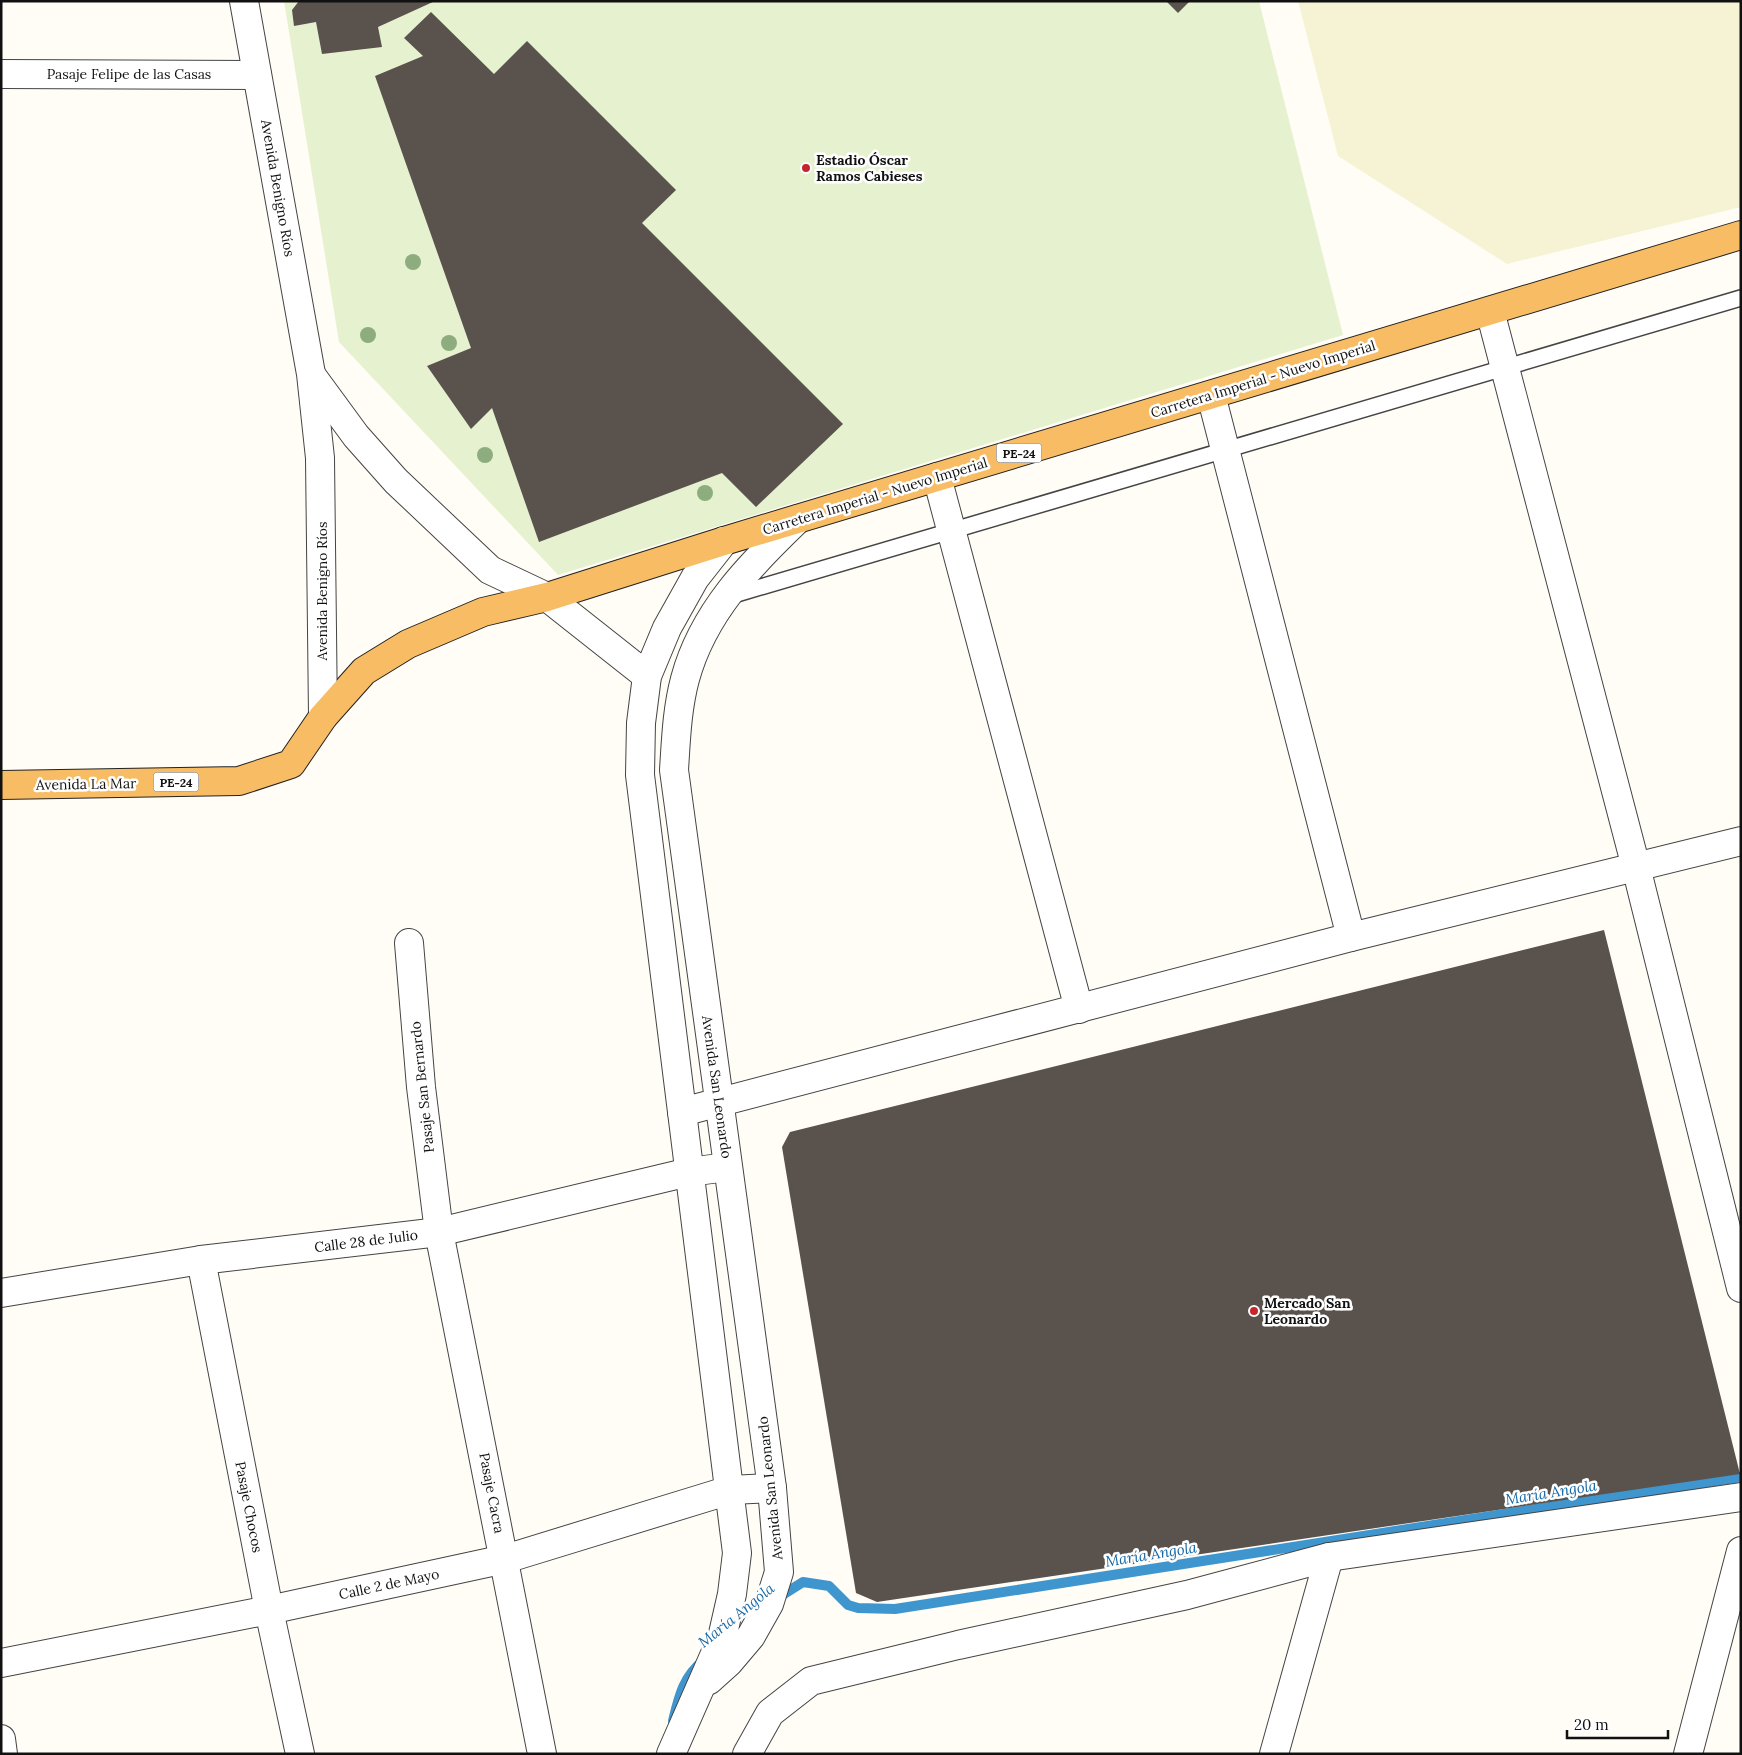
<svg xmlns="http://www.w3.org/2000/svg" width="1742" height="1755" font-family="Lora,serif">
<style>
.farmland{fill:#f6f3d4}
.pitch{fill:#e6f2cf}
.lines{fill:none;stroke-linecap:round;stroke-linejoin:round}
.stream{stroke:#3f96cf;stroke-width:10}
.building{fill:#5a524d}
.service-casing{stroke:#444;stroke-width:18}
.minor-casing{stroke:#444;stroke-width:30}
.tertiary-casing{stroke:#444;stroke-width:30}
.trunk-casing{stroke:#222;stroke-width:30}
.service{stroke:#fff;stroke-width:15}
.minor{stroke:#fff;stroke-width:28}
.tertiary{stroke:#fff;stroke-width:28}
.trunk{stroke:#f7bc64;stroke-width:28}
.tree{fill:#8dad7f}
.poi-dot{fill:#c4262e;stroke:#fff;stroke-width:2}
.labels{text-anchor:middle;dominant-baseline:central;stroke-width:5;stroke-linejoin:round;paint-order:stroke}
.shield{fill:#fff;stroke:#585858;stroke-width:1}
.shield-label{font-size:12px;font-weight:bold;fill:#111}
.street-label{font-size:14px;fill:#111;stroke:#fff}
.poi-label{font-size:14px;font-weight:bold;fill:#111;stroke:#fff;text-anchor:start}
.water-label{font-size:15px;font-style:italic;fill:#1768a6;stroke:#fff}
</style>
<rect width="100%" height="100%" fill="#fffdf5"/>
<polygon class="farmland" points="1298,1 1741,1 1741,207 1507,264 1338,156"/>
<polygon class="pitch" points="284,1 1259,1 1343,335 558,575 339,342"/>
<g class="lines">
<g class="stream">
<polyline points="776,1599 803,1582 829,1586 848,1605 858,1608 895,1609 1741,1477"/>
<path d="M673 1721C679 1696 683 1677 704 1660"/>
</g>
</g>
<g class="building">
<polygon points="299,1 435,1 378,27 382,47 322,54 316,22 294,26 292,10"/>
<polygon points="1166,1 1190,1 1178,13"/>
<polygon points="431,12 494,74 527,41 676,190 642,223 843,424 756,507 722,473 539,542 492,408 471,429 427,366 471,348 375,76 423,56 404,38"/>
<polygon points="1604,930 1740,1474 877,1602 856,1593 782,1147 790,1132"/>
</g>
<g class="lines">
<defs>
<polyline id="service" points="730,596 1741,298"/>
<g id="minor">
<polyline points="1,74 257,75"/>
<polyline points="1490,311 1636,867 1741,1288"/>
<polyline points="1211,395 1351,937"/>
<polyline points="937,477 1079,1009"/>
<polyline points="409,943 421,1087 439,1232 542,1754"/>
<polyline points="682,1112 1351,937 1741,841"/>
<polyline points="201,1260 269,1610 300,1754"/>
<polyline points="1,1293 201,1260 439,1232 689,1172 727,1167"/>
<polyline points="1,1663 269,1610 505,1559 730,1490 772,1488"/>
<polyline points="1,1739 3,1754"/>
<polyline points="747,1754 770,1713 811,1681 958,1645 1187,1595 1329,1557 1741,1497"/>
<polyline points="1274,1754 1329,1557"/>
<polyline points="1688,1754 1741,1551"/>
</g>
<g id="tertiary">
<polyline points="244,1 311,374 320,458 323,717"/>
<polyline points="312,376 356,436 396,481 490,570 547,597 647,676"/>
<path d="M709 1680 729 1662 751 1636 769 1604 779 1572 772 1488 674 770C676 739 677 709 685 679 703 612 750 565 798 519"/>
<polyline points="671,1754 722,1638 732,1594 737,1553 640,775 641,723 647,676 667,628 695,578 724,541"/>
</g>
<polyline id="trunk" points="1,785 239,781 291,764 323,717 364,671 408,644 483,612 547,597 724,541 1741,235"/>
</defs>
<use href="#service" class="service-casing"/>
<use href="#minor" class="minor-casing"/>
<use href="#tertiary" class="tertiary-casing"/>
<use href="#trunk" class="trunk-casing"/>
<use href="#service" class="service"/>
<use href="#minor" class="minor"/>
<use href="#tertiary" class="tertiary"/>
<use href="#trunk" class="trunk"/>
</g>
<g class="tree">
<circle cx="413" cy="262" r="8"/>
<circle cx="368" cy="335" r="8"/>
<circle cx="449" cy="343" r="8"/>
<circle cx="485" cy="455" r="8"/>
<circle cx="705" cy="493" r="8"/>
</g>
<g class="poi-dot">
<circle cx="806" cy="168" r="5"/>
<circle cx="1254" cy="1311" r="5"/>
</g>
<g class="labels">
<g class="shield">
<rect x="996.5" y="443.5" width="45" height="19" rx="4"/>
<rect x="153.5" y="772.5" width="45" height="19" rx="4"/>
</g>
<g class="shield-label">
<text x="1019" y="453">PE-24</text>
<text x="176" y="782">PE-24</text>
</g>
<g class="street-label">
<text x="129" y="74">Pasaje Felipe de las Casas</text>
<text transform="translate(278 188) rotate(80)">Avenida Benigno Ríos</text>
<text transform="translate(1263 379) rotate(-17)">Carretera Imperial - Nuevo Imperial</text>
<text transform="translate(875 496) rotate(-17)">Carretera Imperial - Nuevo Imperial</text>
<text transform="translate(322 591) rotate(-90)">Avenida Benigno Ríos</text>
<text transform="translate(86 784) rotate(-1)">Avenida La Mar</text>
<text transform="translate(422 1087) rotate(-96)">Pasaje San Bernardo</text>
<text transform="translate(717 1087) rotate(82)">Avenida San Leonardo</text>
<text transform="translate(366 1241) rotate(-7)">Calle 28 de Julio</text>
<text transform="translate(770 1488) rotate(-96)">Avenida San Leonardo</text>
<text transform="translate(492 1493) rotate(79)">Pasaje Cacra</text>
<text transform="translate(249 1507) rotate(79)">Pasaje Chocos</text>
<text transform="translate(389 1584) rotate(-12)">Calle 2 de Mayo</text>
</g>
<g class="poi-label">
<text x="816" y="160">Estadio Óscar<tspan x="816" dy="16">Ramos Cabieses</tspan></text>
<text x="1264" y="1303">Mercado San<tspan x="1264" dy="16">Leonardo</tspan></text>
</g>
<g class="water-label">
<text transform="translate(1551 1492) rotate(-9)">María Angola</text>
<text transform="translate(1151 1554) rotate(-9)">María Angola</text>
<text transform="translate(736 1615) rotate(-39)">María Angola</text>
</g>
</g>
<rect width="1742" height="1755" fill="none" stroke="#111111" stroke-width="5"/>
<path d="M1567 1730v8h101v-8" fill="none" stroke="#111111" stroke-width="2.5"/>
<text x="1574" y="1730" font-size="15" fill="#111111" stroke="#ffffff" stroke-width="4" paint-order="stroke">20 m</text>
</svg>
